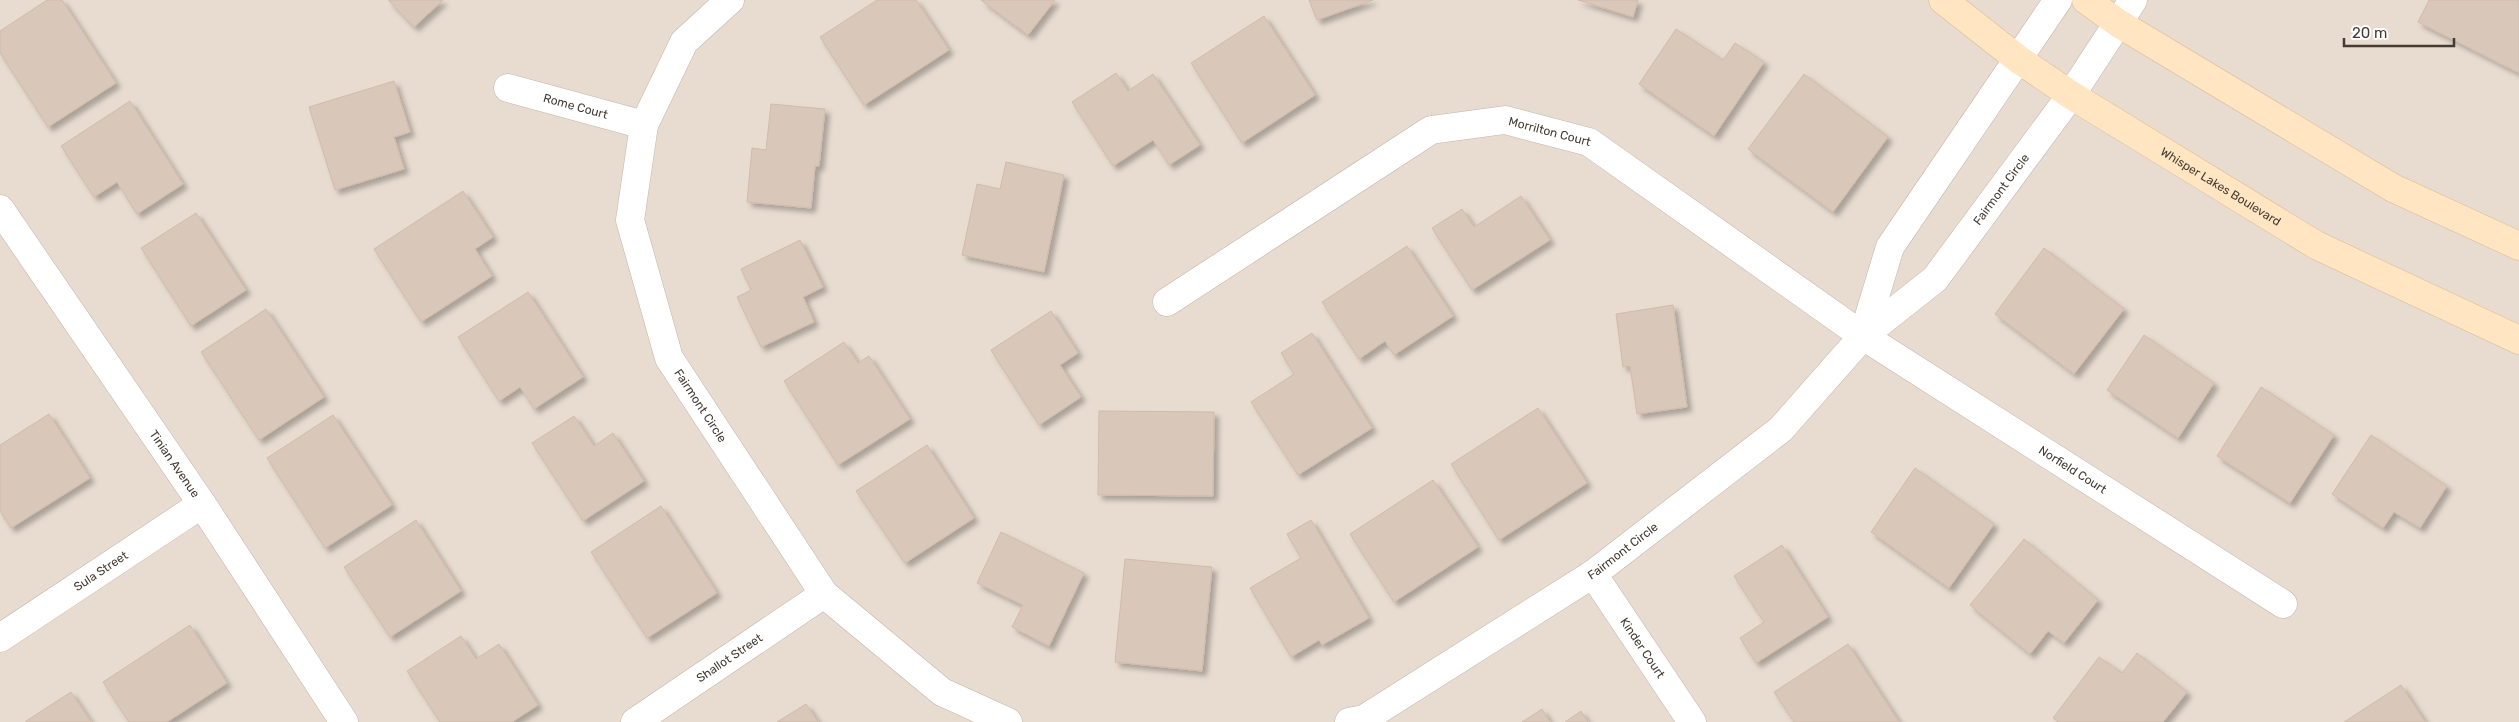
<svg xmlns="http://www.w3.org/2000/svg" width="2519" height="722" font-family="Rubik,sans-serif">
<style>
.residential{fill:#e8dcd0}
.building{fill:#d9c7ba;stroke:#d1bbaa;filter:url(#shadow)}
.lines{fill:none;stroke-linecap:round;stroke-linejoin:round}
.street-casing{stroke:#c2b4a8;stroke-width:29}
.secondary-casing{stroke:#daba90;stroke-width:29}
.street{stroke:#fff;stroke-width:28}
.secondary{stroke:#ffe5c1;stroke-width:28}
.labels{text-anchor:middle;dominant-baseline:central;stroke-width:5;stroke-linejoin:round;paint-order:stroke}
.street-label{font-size:12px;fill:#453b33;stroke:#fff}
</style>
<defs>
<filter id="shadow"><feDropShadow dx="4.5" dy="4.5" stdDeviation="2.5" flood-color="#0004"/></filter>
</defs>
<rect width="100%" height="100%" fill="#f3ebe3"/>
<rect class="residential" x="0" y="0" width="2519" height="722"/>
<g class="building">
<polygon points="47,0 62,0 116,83 48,127 0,53 0,31"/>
<polygon points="388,0 443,0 414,27"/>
<polygon points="877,0 916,0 949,50 864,105 820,37"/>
<polygon points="981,0 1055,0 1028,35"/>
<polygon points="1309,0 1373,0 1317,20"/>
<polygon points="1578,0 1638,0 1633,17"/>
<polygon points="2429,0 2519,0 2519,73 2418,22"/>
<polygon points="1264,16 1315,95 1242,143 1191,63"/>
<polygon points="1676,29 1723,60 1735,43 1764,62 1714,136 1639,84"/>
<polygon points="1116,73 1128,91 1153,74 1200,145 1169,165 1153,140 1113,166 1072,102"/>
<polygon points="1804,74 1888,137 1833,212 1748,149"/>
<polygon points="394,81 410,132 394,137 404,169 335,190 309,107"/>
<polygon points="130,101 183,184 137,214 117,182 94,197 61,146"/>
<polygon points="771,104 825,109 819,166 815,166 811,208 747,202 752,148 766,150"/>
<polygon points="1006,162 1064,175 1044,272 962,255 977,184 1000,189"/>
<polygon points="463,191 493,237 475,249 492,276 421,322 374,249"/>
<polygon points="1521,196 1550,240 1472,290 1432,228 1462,209 1474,227"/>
<polygon points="196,213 246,290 191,326 141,248"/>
<polygon points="800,240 823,287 803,297 814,322 761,347 737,297 751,290 741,269"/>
<polygon points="1407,246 1453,316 1394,355 1385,341 1359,359 1322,302"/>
<polygon points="2044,248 2124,309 2074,374 1995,314"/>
<polygon points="528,292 583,377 534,409 520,387 499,401 458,337"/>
<polygon points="1673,305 1687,407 1637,414 1630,366 1623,367 1616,314"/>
<polygon points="266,309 324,397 259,440 201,352"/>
<polygon points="1051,311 1078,353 1060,365 1081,397 1039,425 991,350"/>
<polygon points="1312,333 1372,428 1298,475 1251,402 1294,374 1281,353"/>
<polygon points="2144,335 2214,383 2178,438 2107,390"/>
<polygon points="844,342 858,363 869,356 910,419 838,465 784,381"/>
<polygon points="2261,387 2334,435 2290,503 2217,456"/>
<polygon points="1538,408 1587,483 1499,540 1451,464"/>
<polygon points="1099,411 1214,412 1213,496 1098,495"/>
<polygon points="49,414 90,478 11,528 0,511 0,445"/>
<polygon points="333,415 392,505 325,548 267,458"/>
<polygon points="574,416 594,446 613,433 644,481 583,521 532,443"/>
<polygon points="2371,435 2447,486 2420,528 2394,512 2383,528 2332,494"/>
<polygon points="927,445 974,518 905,563 856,491"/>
<polygon points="1915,468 1994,524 1949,588 1871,532"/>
<polygon points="1433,480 1478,547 1394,602 1350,534"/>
<polygon points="661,506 717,593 647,638 591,552"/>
<polygon points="416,520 461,591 390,637 344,567"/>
<polygon points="1311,520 1369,618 1322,645 1319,640 1291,657 1250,588 1301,558 1287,534"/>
<polygon points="1001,532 1084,573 1049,646 1012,627 1023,605 977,583"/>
<polygon points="2024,539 2098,600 2064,643 2048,631 2030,654 1970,605"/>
<polygon points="1782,545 1828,617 1756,663 1740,638 1764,622 1734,576"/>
<polygon points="1125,559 1212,567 1202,671 1115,662"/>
<polygon points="190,625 227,683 167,722 129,722 103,682"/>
<polygon points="461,636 476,659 499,644 538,705 512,722 440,722 407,671"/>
<polygon points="1848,644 1899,722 1794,722 1774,692"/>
<polygon points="2137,653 2187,692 2163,722 2058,722 2053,718 2099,657 2122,673"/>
<polygon points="2401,685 2425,722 2344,722"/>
<polygon points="71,692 91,722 26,722 26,721"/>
<polygon points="806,704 818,722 777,722"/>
<polygon points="1542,709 1550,722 1522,722"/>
<polygon points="1581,711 1588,722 1565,722"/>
</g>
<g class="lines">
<defs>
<g id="street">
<path id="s1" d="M730 0 684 42 644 125 630 220 669 358 824 594 942 692 1008 722"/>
<path id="s2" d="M508 88 644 125"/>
<path id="s3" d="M0 209 202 504 344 722"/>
<path id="s4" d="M1167 302 1431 130 1505 120 1589 142 1863 336 2283 604"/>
<polyline points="1863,336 1890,247 2058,0"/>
<path id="s5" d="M1593 574 1692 722"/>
<path id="s6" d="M0 638 202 504"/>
<path id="s7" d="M635 722 824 594"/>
<path id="s8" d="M1349 722 1364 719 1593 574 1781 429 1863 336 1935 279 2071 95 2133 0"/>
</g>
<g id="secondary">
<path id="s9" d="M1943 0 2018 59 2071 95 2316 245 2519 340"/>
<polyline points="2086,0 2118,23 2393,188 2519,246"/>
</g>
</defs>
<use href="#street" class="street-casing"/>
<use href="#secondary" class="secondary-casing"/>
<use href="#street" class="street"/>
<use href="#secondary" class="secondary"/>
</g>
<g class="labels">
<g class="street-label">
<text stroke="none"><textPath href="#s2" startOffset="70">Rome Court</textPath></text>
<text stroke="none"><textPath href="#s4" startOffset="436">Morrilton Court</textPath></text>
<text stroke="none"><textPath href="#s9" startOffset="335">Whisper Lakes Boulevard</textPath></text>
<text stroke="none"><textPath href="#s8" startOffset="851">Fairmont Circle</textPath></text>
<text stroke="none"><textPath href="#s1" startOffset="451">Fairmont Circle</textPath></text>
<text stroke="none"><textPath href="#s3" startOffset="309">Tinian Avenue</textPath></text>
<text stroke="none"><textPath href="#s4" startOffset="1061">Norfield Court</textPath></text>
<text stroke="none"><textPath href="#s8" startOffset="324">Fairmont Circle</textPath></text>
<text stroke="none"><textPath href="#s6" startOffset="121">Sula Street</textPath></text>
<text stroke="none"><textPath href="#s5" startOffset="89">Kinder Court</textPath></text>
<text stroke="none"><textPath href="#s7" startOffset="114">Shallot Street</textPath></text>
</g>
</g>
<path d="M2344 38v8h110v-8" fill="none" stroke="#453b33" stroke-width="2.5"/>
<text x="2352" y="38" font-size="15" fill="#453b33" stroke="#ffffff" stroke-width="4" paint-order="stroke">20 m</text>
</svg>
